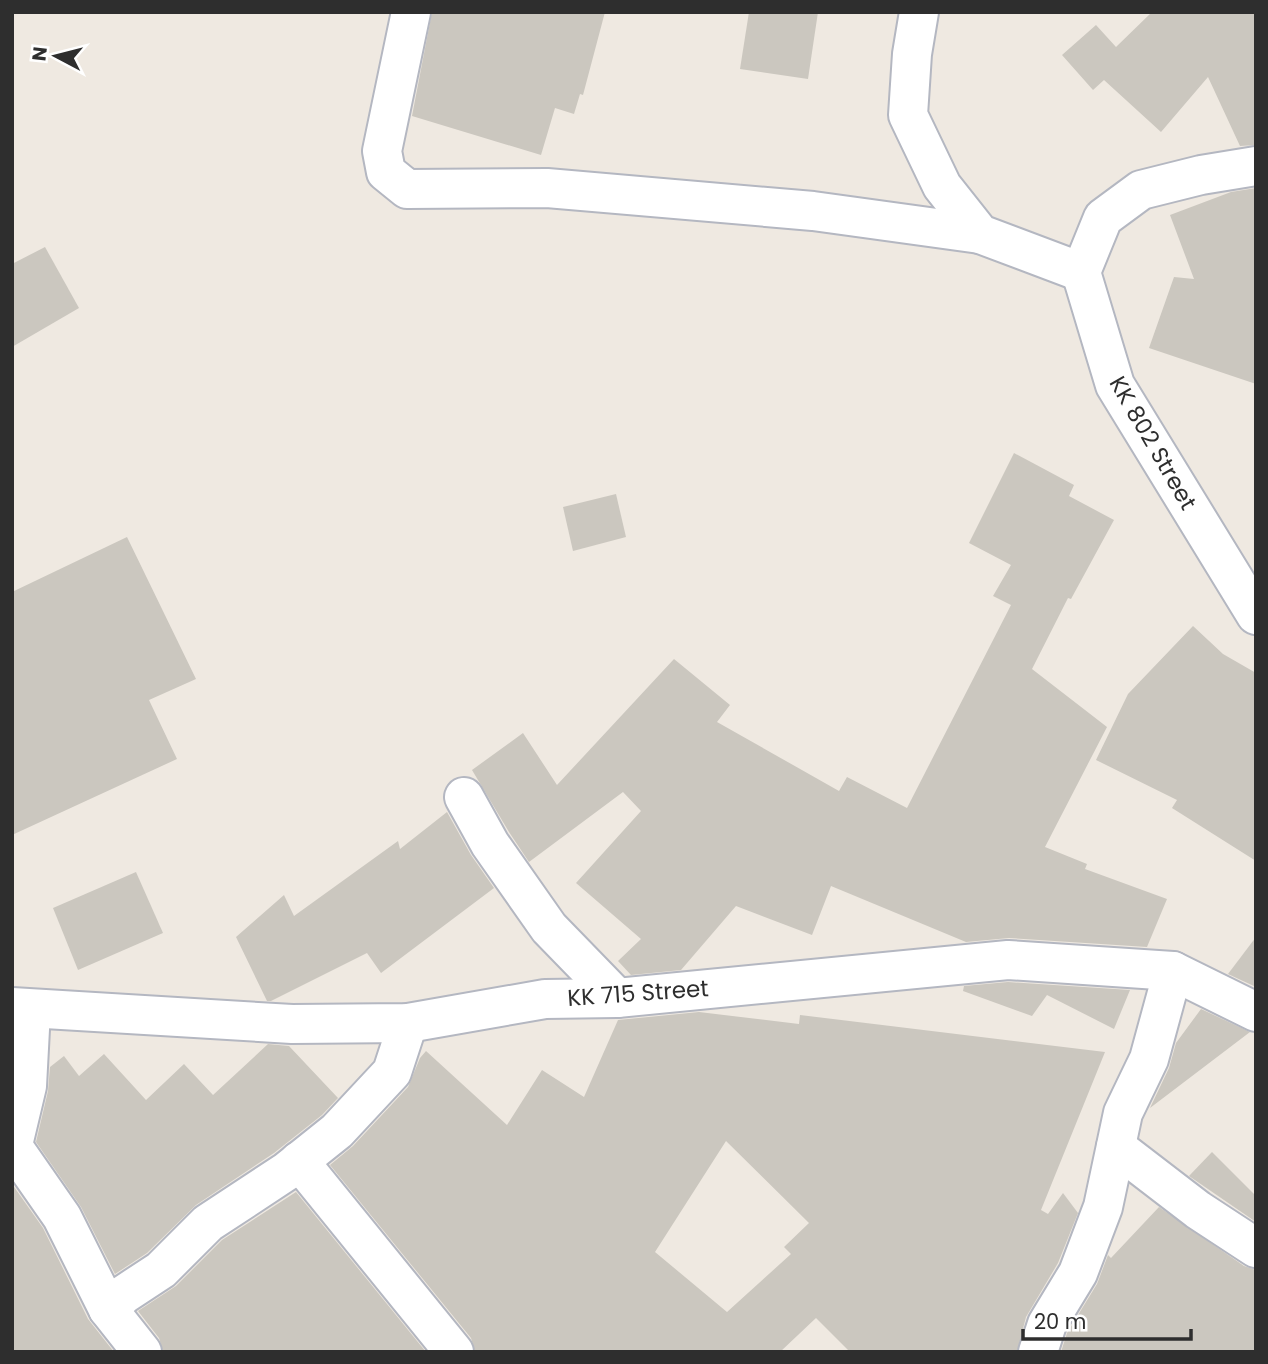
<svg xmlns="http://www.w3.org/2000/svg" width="1268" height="1364" font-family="Poppins,sans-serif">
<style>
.building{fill:#cbc7bf;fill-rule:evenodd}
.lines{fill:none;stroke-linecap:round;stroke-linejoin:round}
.street-casing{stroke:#b4b7c1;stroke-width:42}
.street{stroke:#fff;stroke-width:38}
.labels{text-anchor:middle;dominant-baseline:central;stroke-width:7;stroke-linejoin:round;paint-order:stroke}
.street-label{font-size:23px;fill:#2e2e2e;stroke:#fff}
</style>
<rect width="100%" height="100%" fill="#efe9e1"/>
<g class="building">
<polygon points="432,12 605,12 583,95 580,94 574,114 555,108 541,155 412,116"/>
<polygon points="749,12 818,12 808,79 740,69"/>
<polygon points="1152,12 1256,12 1256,145 1240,146 1208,77 1161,132 1104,80 1093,90 1062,55 1096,25 1116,47"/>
<polygon points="1256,188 1256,384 1149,348 1174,277 1194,279 1170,215 1231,192"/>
<polygon points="45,247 79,308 12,347 12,264"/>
<polygon points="1014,453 1074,485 1069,496 1114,520 1071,599 1068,598 1032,669 1107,727 1045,847 1087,864 1085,869 1167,899 1147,947 1009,938 966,942 831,886 812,935 736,906 681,970 631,975 618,961 641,939 576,883 641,811 623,792 529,862 509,832 472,770 523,733 557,785 674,659 730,705 717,722 839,791 847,777 907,808 1011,605 993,596 1011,565 969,543"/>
<polygon points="616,494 626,537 573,551 563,507"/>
<polygon points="127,537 196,679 149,700 177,759 12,835 12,592"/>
<polygon points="1193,626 1223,654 1256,673 1256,861 1172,808 1177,800 1096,760 1128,694"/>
<polygon points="447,812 471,855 494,888 381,973 367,953 271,1001 267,1001 236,937 284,895 294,916 398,841 400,849"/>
<polygon points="136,872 163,933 78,970 53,908"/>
<polygon points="1256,937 1256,987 1228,974"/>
<polygon points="1008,982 1130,990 1114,1029 1047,995 1032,1016 963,991 964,986"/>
<polygon points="1201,1009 1250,1032 1150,1108 1169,1068 1176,1043"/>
<path d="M699 1012 799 1024 800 1015 1105 1052 1041 1210 1048 1214 1063 1193 1078 1213 1058 1263 1026 1317 1017 1352H850L816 1318 780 1352H475L471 1338 330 1165 353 1146 408 1087 420 1058 426 1051 507 1125 542 1070 584 1097 618 1020ZM726 1141 809 1223 784 1247 791 1254 727 1312 655 1252Z"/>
<polygon points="268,1044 289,1046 338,1098 322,1115 274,1153 196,1205 147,1253 115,1274 81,1207 36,1142 48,1091 50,1067 64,1056 79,1076 104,1054 146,1100 184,1064 213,1095"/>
<polygon points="1212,1152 1256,1196 1256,1222 1189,1176"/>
<polygon points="12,1184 43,1228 88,1319 114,1352 12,1352"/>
<polygon points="296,1192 426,1352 163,1352 159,1338 138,1311 176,1286 222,1240"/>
<polygon points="1159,1207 1244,1266 1256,1270 1256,1352 1061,1352 1067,1333 1097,1284 1108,1255 1111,1258"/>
</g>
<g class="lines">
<defs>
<g id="street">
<polyline points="411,12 382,151 386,172 407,189 547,188 813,211 980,234"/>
<polyline points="919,12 912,54 908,115 942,186 980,234 1081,272"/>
<polyline points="1256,166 1201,175 1141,190 1103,218 1081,272 1115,385 1256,615"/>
<polyline points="464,797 490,844 549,928 617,998"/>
<polyline points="12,1007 292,1024 408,1023 545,999 617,998 1008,960 1173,971 1256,1012"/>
<polyline points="1116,1147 1198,1210 1256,1248"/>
<polyline points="14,1148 62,1217 108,1309 142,1352"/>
<polyline points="12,1149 27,1086 31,1010"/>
<polyline points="299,1161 454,1352"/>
<polyline points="108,1309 123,1295 161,1270 208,1223 287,1171 337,1131 392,1072 408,1023"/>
<polyline points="1038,1352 1047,1324 1078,1273 1103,1207 1123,1113 1149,1059 1173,971"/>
</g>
</defs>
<use href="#street" class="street-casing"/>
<use href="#street" class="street"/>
</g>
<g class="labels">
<g class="street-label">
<text transform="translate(1153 443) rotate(60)">KK 802 Street</text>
<text transform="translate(638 993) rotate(-4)">KK 715 Street</text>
</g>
</g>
<rect width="1268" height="1364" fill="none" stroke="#2e2e2e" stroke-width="28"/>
<g transform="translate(56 56) rotate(277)" stroke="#ffffff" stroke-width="5" paint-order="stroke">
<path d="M0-5L12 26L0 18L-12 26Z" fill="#2e2e2e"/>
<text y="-10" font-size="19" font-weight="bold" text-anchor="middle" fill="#2e2e2e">N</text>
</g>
<path d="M1023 1329v10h168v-10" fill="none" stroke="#2e2e2e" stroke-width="3.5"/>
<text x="1034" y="1329" font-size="21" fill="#2e2e2e" stroke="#ffffff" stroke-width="5" paint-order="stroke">20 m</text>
</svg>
